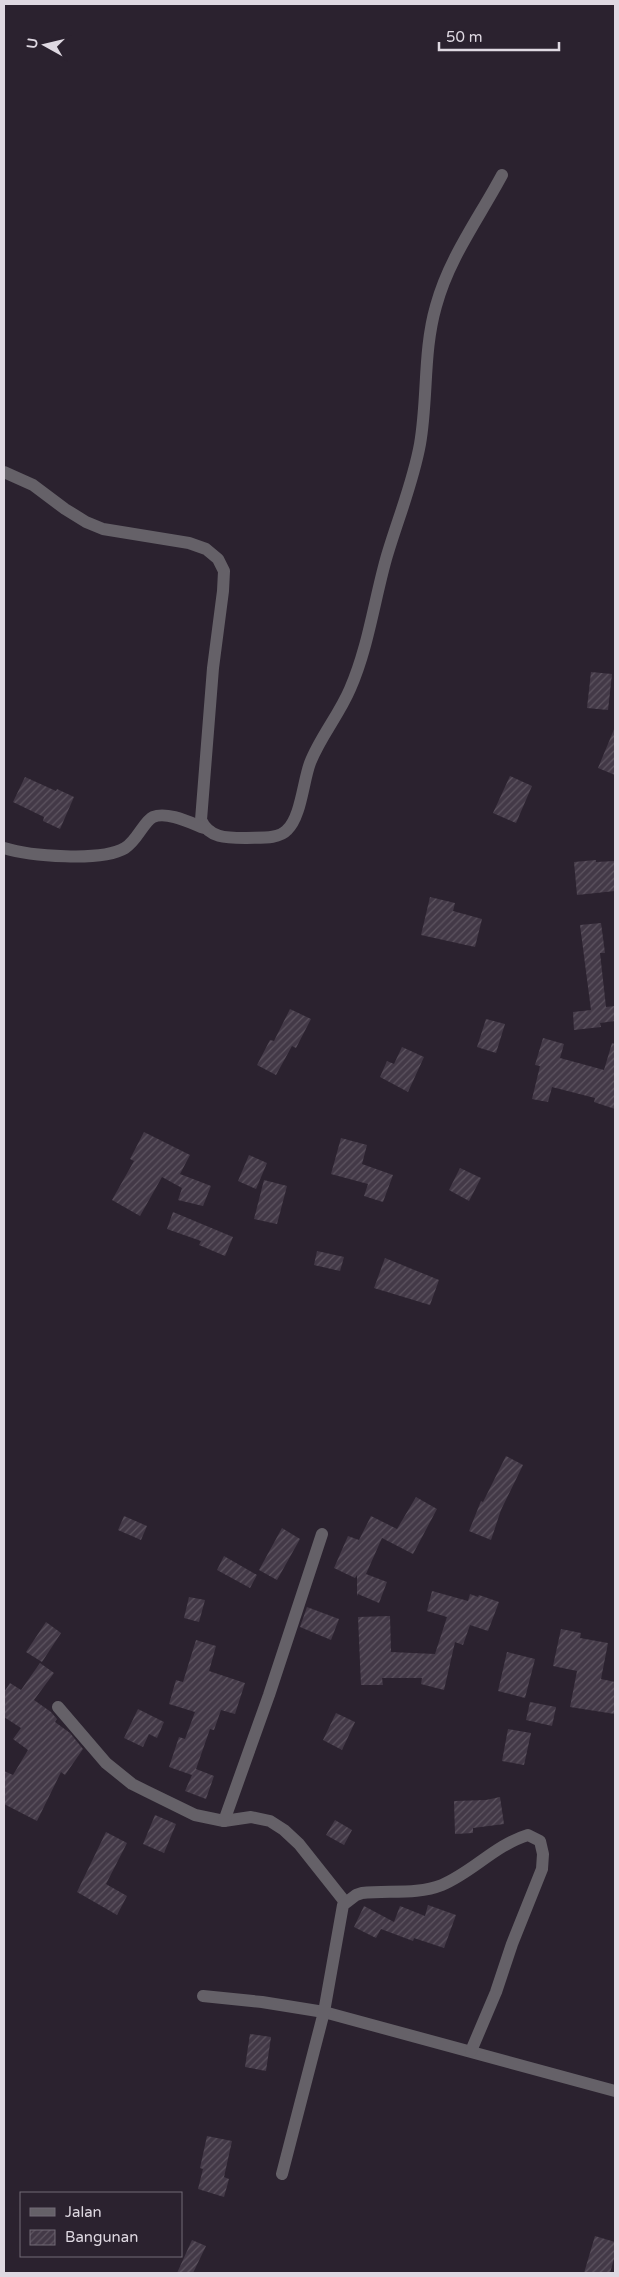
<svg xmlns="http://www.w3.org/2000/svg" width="619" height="2277" font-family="'Varela Round',sans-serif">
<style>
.building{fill:url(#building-hatch)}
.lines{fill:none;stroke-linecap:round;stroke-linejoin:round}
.minor{stroke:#656168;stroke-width:12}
</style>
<defs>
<pattern id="building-hatch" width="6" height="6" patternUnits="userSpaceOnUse" patternTransform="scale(1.25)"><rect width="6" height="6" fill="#433947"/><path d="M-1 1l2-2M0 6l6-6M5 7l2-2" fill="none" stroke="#5e5561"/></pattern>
</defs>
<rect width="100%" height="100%" fill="#2b222f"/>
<g class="building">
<polygon points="591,672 612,674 608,710 587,708"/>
<polygon points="615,727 615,775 598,768"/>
<polygon points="510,776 532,786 516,823 493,813"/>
<polygon points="25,777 56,791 57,789 74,797 60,829 43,821 44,817 13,802"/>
<polygon points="596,860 596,862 615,861 615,891 577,895 574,862"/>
<polygon points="430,897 455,903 453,911 482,919 475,947 421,935"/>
<polygon points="601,923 605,953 600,953 606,1007 615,1006 615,1021 600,1023 601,1027 574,1030 573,1012 591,1010 580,925"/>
<polygon points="290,1009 311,1019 296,1048 292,1046 276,1075 257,1065 270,1040 274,1041"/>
<polygon points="486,1019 505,1024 496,1053 477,1047"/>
<polygon points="543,1038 564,1044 560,1058 604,1070 612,1043 615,1044 615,1109 594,1102 595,1098 552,1087 548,1102 532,1099 540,1066 535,1065"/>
<polygon points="402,1047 424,1057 408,1092 380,1077 387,1061 394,1064"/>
<polygon points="144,1132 190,1155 180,1174 211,1186 203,1206 178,1200 182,1188 162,1177 140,1216 112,1200 134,1161 130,1159"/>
<polygon points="341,1138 367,1145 362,1164 393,1175 383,1202 364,1196 368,1184 331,1174"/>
<polygon points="249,1155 267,1163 256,1189 238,1181"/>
<polygon points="460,1168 481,1178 469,1201 449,1190"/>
<polygon points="264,1180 287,1186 277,1224 254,1219"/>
<polygon points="173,1212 233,1237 225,1256 199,1245 201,1241 167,1229"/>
<polygon points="317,1251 344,1257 340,1271 314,1265"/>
<polygon points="385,1258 439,1280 430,1305 374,1288"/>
<polygon points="506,1456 523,1465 501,1510 491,1540 469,1531 481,1501 483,1502"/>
<polygon points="416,1497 437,1509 413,1554 382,1538 366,1574 387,1582 379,1603 358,1594 357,1596 357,1575 355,1578 334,1568 348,1536 359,1540 371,1516 397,1529"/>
<polygon points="124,1516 147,1526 141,1540 118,1530"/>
<polygon points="282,1528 300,1539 277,1580 259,1570"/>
<polygon points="224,1556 257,1575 250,1588 217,1570"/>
<polygon points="432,1591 468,1601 470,1594 478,1597 479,1595 499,1602 488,1631 470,1625 463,1645 455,1642 444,1690 421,1684 422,1678 382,1678 383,1685 361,1685 358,1617 390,1616 391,1652 435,1654 447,1617 427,1611"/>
<polygon points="189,1597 205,1600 199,1622 184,1618"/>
<polygon points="307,1607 339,1619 331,1640 300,1627"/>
<polygon points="46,1622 61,1633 42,1662 26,1652"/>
<polygon points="561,1629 581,1633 580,1638 608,1643 601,1679 615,1682 615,1714 570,1707 577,1671 553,1666"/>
<polygon points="196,1640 216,1646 209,1671 245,1683 235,1714 221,1710 214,1730 210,1729 196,1769 214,1776 206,1799 185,1791 192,1775 169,1767 179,1737 185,1739 195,1712 169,1704 176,1680 183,1682"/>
<polygon points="507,1652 535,1659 525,1698 498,1691"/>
<polygon points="40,1663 54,1673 34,1700 51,1712 57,1719 55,1722 70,1733 83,1749 65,1775 61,1772 37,1821 4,1804 4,1771 13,1775 28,1750 13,1739 21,1728 4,1717 4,1692 10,1683 21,1690"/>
<polygon points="530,1702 556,1707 552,1726 526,1720"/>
<polygon points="138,1709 164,1722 157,1738 149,1734 143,1747 124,1738"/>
<polygon points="336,1713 355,1722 342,1750 323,1740"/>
<polygon points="508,1729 531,1733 524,1765 502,1761"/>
<polygon points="500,1797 504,1824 473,1828 473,1833 455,1834 454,1801 486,1800"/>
<polygon points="155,1815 176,1824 164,1853 143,1844"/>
<polygon points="335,1820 352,1830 344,1845 326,1835"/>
<polygon points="106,1832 127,1843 106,1884 127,1896 117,1915 77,1892"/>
<polygon points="428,1905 456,1915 444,1948 414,1938 413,1941 381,1929 376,1938 354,1927 364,1906 394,1922 400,1906 425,1916"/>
<polygon points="250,2034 271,2037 266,2071 245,2067"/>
<polygon points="207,2136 232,2141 224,2177 229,2179 224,2197 198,2189 203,2169 200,2168"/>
<polygon points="595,2236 615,2242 615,2255 610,2273 584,2273"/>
<polygon points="192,2240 206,2246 193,2273 177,2273"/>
</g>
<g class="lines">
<g class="minor">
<path d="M4 472 33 485 65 509 86 522 103 529 189 543 206 549 218 559 224 571 223 591 213 668 201 820C209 838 226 838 245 838 257 837 278 840 287 830 301 817 303 782 310 763 320 737 339 715 350 689 368 648 374 602 386 559 397 521 413 483 420 444 428 398 423 351 436 306 449 258 479 218 502 175"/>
<path d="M4 848C29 856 102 862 125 848 137 841 144 821 153 817 167 811 191 823 204 828"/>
<polyline points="58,1707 106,1763 132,1784 146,1791 195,1815 224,1821 251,1817 270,1821 284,1830 299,1844 345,1902"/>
<polyline points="224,1821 269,1695 322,1534"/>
<polyline points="203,1996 262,2002 324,2012 615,2091"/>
<path d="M282 2174 324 2012 343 1905 356 1895 362 1893C388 1890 417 1895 442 1885 473 1872 495 1845 528 1835L540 1841 543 1854 542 1869 512 1944 496 1992 471 2051"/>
</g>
</g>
<rect width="619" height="2277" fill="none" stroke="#dfd9e2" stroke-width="10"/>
<rect x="20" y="2192" width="162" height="65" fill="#2b222f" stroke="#736b77"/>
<rect x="30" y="2208" width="25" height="8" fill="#656168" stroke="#736b77"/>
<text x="65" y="2217" font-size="15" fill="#dfd9e2">Jalan</text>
<rect x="30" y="2230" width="25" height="15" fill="url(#building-hatch)" stroke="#736b77"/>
<text x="65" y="2242" font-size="15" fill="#dfd9e2">Bangunan</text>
<g transform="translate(45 45) rotate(278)" stroke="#2b222f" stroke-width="4" paint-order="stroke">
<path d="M0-4L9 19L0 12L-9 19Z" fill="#dfd9e2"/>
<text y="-8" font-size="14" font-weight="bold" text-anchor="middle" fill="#dfd9e2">U</text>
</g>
<path d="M439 42v8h120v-8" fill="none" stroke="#dfd9e2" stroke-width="2.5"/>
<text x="446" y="42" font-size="15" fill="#dfd9e2" stroke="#2b222f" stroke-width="4" paint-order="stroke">50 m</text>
</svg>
